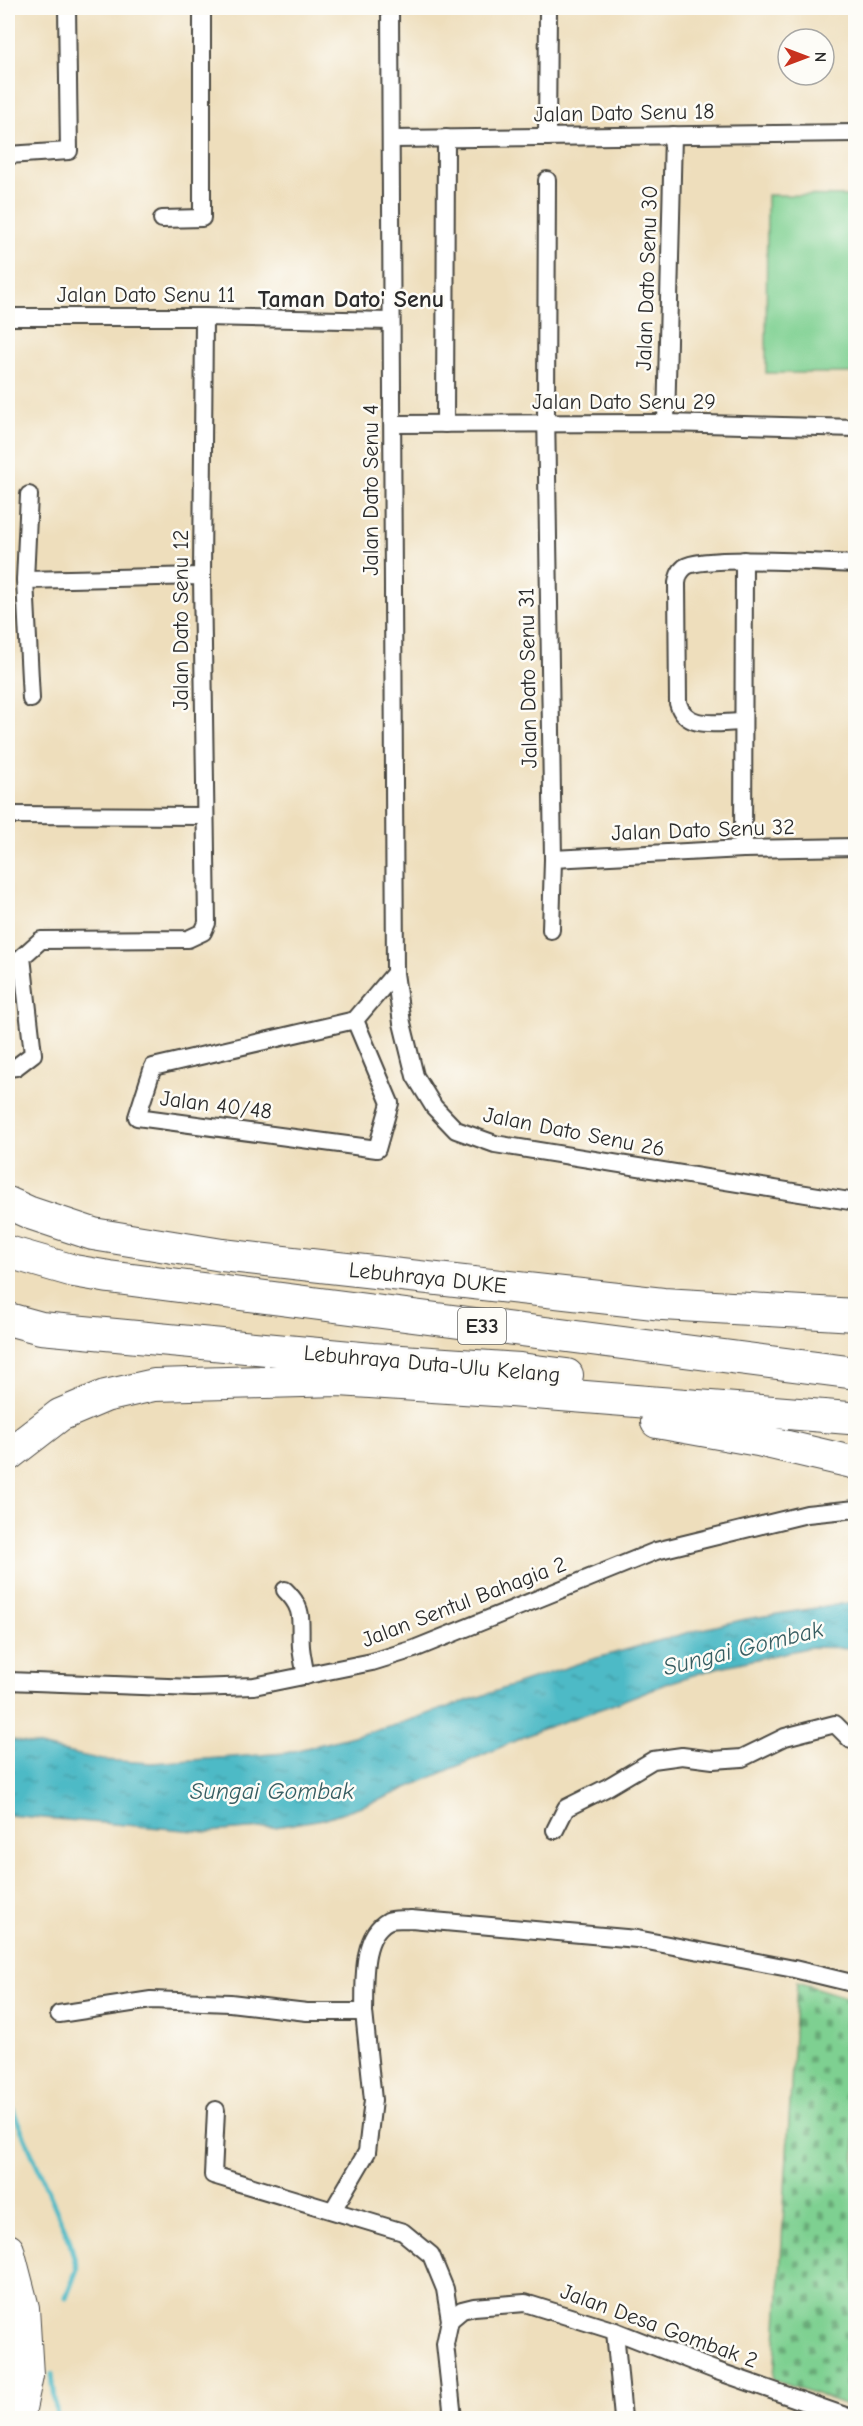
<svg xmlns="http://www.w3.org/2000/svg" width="863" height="2426" font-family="'Comic Neue',sans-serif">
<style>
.grass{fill:#7ed091;stroke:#547e5e;stroke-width:1.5}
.cemetery{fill:url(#cemetery-stones);stroke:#547e5e;stroke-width:1.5}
.water{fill:url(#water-ripples);stroke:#3c7278;stroke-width:1.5}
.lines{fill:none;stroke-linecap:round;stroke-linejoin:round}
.stream{stroke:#4dbac6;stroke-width:5}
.minor-casing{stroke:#484641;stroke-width:20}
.motorway-casing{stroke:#484641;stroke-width:34}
.minor{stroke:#fff;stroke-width:16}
.motorway{stroke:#fff;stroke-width:32}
.labels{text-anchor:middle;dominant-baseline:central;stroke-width:5;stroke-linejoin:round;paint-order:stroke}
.shield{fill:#fdfcf7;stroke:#6a6a68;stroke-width:1.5}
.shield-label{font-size:21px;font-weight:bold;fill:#2b2b2b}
.street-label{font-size:22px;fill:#2b2b2b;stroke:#fdfcf7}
.neighbourhood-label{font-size:24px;font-weight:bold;fill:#2b2b2b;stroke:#fdfcf7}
.water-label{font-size:24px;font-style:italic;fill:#375d61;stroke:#fdfcf7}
</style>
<defs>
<pattern id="cemetery-stones" width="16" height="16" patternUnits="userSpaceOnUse" patternTransform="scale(1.5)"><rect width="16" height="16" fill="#7ed091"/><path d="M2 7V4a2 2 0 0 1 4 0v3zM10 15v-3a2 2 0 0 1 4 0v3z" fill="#67a977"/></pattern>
<pattern id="water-ripples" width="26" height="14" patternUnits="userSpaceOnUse" patternTransform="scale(1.5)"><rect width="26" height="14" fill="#4dbac6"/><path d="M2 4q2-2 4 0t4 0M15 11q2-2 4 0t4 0" fill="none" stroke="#4097a1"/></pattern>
</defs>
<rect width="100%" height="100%" fill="#fdfcf7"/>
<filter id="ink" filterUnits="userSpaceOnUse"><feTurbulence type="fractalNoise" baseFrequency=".0167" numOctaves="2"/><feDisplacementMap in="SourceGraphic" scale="12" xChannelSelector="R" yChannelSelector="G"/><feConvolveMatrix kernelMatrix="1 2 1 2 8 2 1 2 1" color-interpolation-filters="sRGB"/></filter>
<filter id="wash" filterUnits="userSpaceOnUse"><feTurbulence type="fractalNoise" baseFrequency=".008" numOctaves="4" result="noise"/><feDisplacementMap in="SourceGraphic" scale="24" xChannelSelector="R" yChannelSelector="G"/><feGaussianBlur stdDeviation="1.35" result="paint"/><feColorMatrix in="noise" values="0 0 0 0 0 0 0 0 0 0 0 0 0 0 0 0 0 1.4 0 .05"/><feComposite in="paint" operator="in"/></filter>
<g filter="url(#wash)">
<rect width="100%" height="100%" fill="#eedebc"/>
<polygon class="grass" points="767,195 855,196 855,373 766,373"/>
<polygon class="cemetery" points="797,1982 855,2000 855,2408 774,2379"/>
<polygon class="water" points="855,1602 855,1648 811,1647 716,1668 665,1684 609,1706 542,1729 382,1799 323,1819 275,1827 208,1832 8,1815 8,1739 102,1760 152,1763 286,1753 389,1727 586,1661 690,1632 746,1619"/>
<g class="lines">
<g class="stream">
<polyline points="8,2099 69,2239 77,2269 66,2298"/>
<polyline points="52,2374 57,2418"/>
</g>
</g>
</g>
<g filter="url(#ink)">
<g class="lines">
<defs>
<g id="minor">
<polyline points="390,8 395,973 402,1023 415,1076 434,1107 456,1130 495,1144 856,1202"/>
<polyline points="547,137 548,8"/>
<polyline points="393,139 856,133"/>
<polyline points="8,155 69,151 67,8"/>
<polyline points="547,180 546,410 553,859 551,930"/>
<polyline points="162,219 202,218 202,8"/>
<polyline points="8,317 204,317 391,321"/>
<polyline points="666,423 673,135"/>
<polyline points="393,424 666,423 856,428"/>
<polyline points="445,424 446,138"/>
<polyline points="29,495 25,580 31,699"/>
<polyline points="25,580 202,576"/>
<path d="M742 722C718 722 686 731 678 703L677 583C678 577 679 572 685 567 702 555 827 563 856 564"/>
<polyline points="8,815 205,816"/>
<polyline points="743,849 744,560"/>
<polyline points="553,859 743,849 856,847"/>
<polyline points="355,1020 390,1103 377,1149 137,1117 153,1067 355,1020 395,973"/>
<polyline points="8,1068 16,1067 33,1054 22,957 41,940 188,939 203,932 207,923 202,576 204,317"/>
<path d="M285 1590C306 1610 299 1621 301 1647 302 1657 304 1666 306 1676"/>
<polyline points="8,1681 194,1688 254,1686 372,1662 414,1649 656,1551 807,1514 856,1509"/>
<polyline points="555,1830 566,1808 606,1788 653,1760 682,1756 713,1760 742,1758 785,1737 835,1724 851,1740 856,1740"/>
<path d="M364 2012C365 1984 360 1936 388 1921 394 1918 404 1920 411 1919L637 1939 794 1969 856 1984"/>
<polyline points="59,2014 151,2000 230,2003 307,2012 364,2012 373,2100 367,2152 333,2210"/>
<polyline points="216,2110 213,2175 403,2232 431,2255 445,2289 450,2320 445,2344 453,2418"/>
<polyline points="450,2320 462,2310 474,2307 525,2303 615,2331 717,2371 851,2418"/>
<polyline points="615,2331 623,2418"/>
</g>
<g id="motorway">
<polyline points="8,1203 30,1213 93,1234 222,1255 663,1304 856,1315"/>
<polyline points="8,1252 74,1271 109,1277 856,1373"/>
<polyline points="8,1319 41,1328 372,1359 520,1369 567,1375"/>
<polyline points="657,1422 758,1440 856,1463"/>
<polyline points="8,1455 60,1415 105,1396 154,1385 339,1380 510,1391 849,1418"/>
<polyline points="8,2250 23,2308 27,2375 18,2418"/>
</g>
</defs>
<use href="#minor" class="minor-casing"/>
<use href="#motorway" class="motorway-casing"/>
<use href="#minor" class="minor"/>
<use href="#motorway" class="motorway"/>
</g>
</g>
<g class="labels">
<rect class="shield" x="458" y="1308" width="48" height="36" rx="4.5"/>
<g class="shield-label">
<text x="482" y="1326">E33</text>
</g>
<g class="street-label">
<text transform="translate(624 113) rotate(-1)">Jalan Dato Senu 18</text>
<text transform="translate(647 278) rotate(-88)">Jalan Dato Senu 30</text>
<text x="146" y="295">Jalan Dato Senu 11</text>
<text x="624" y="402">Jalan Dato Senu 29</text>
<text transform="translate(371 490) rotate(-90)">Jalan Dato Senu 4</text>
<text transform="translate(181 620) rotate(-90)">Jalan Dato Senu 12</text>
<text transform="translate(528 678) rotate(-91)">Jalan Dato Senu 31</text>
<text transform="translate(703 830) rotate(-2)">Jalan Dato Senu 32</text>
<text transform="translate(216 1105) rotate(7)">Jalan 40/48</text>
<text transform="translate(574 1132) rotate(11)">Jalan Dato Senu 26</text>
<text transform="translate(428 1278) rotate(6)">Lebuhraya DUKE</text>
<text transform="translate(432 1364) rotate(5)">Lebuhraya Duta-Ulu Kelang</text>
<text transform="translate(464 1602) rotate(-21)">Jalan Sentul Bahagia 2</text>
<text transform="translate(659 2326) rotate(20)">Jalan Desa Gombak 2</text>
</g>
<g class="neighbourhood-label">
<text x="351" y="299">Taman Dato' Senu</text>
</g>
<g class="water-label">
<text transform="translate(743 1648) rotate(-14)">Sungai Gombak</text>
<text x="272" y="1791">Sungai Gombak</text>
</g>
</g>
<rect width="863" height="2426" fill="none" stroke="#fdfcf7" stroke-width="30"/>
<g transform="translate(806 57) rotate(90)"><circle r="28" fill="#fdfcf7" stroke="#a9a8a5" stroke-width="1.5"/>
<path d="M0-4.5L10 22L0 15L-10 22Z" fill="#c8321e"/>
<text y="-9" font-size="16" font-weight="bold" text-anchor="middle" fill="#2b2b2b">N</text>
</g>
</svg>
